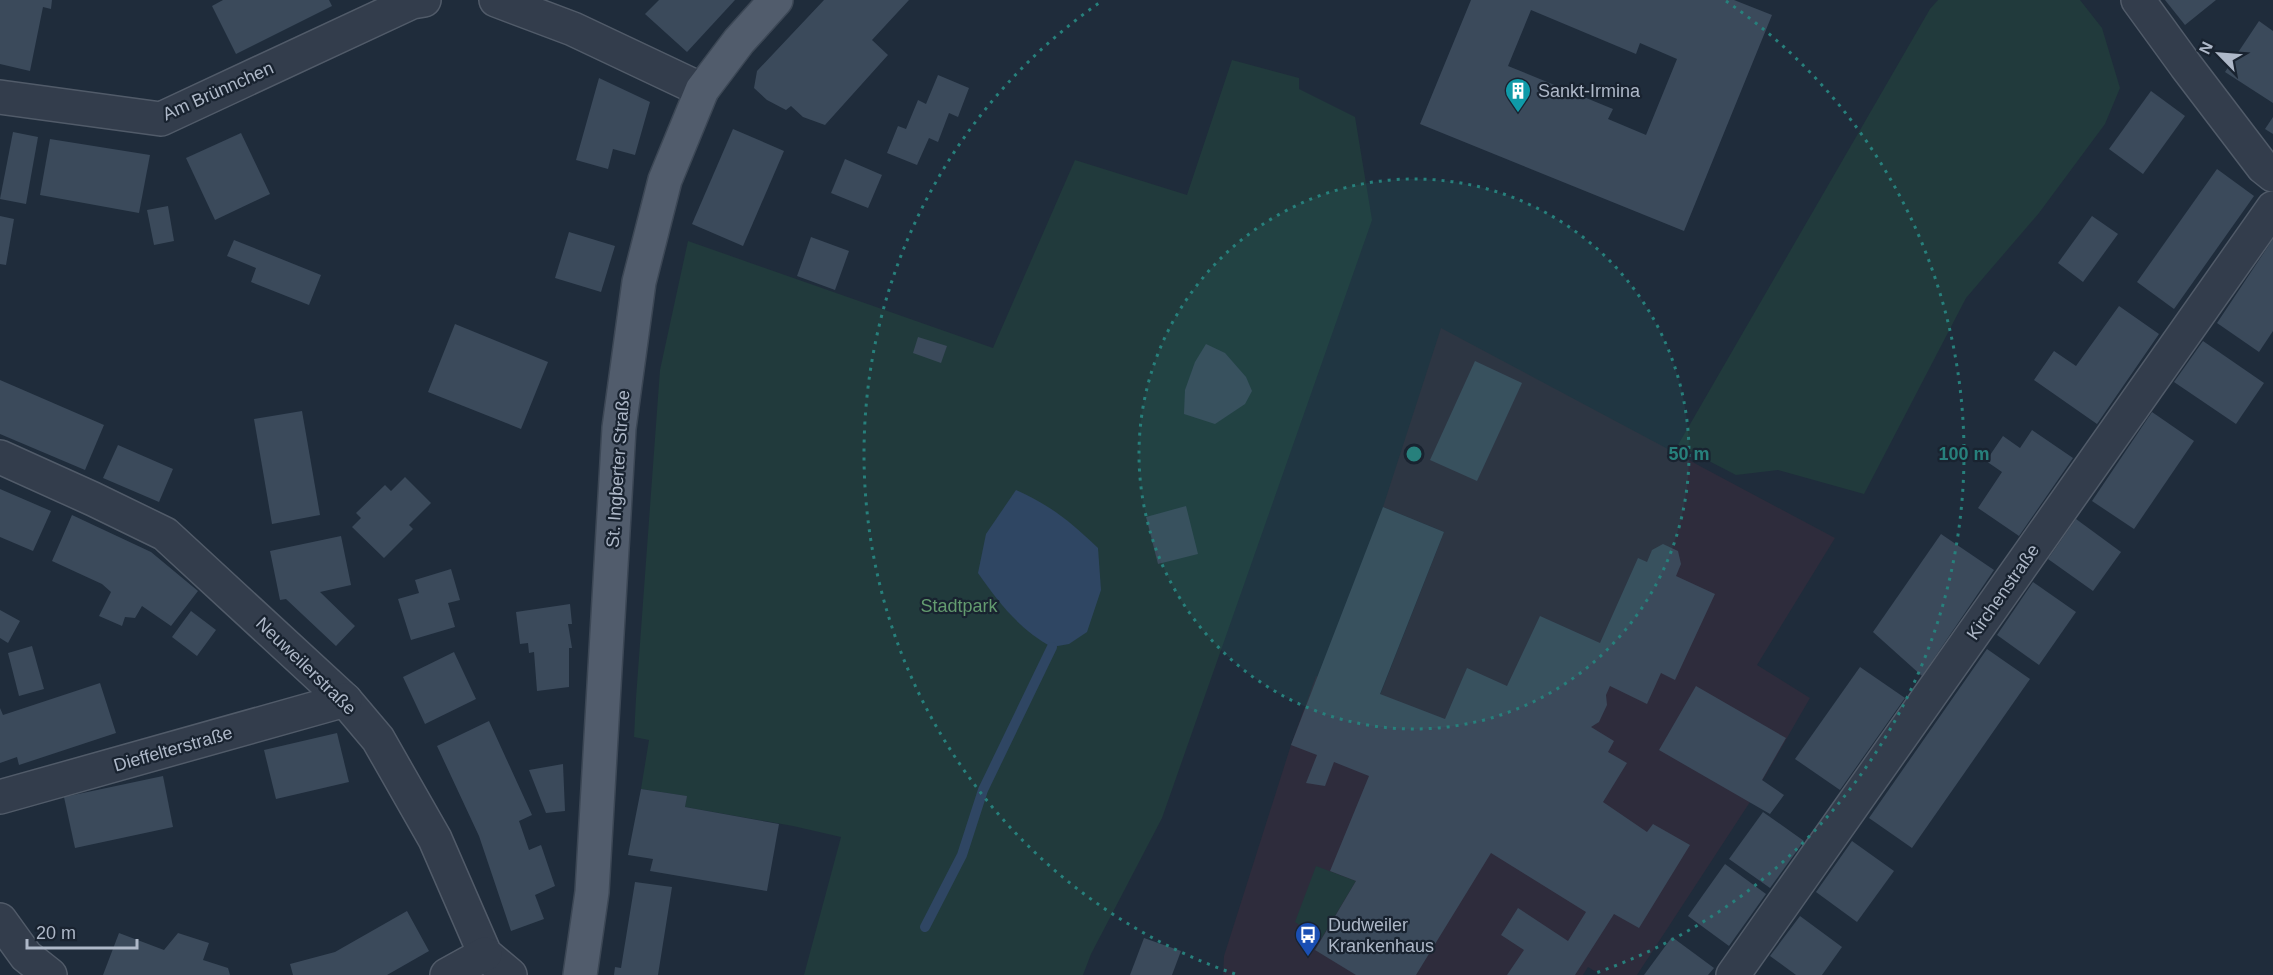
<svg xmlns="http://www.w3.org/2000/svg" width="2273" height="975" font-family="Arial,sans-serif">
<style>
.medical{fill:#2e2c3c}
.green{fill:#213a3c}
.water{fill:#2f4663}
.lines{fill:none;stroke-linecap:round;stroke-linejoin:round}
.stream{stroke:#2f4663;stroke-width:10}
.building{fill:#3b4a5b;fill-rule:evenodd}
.minor-casing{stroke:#515b69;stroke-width:36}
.major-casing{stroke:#3c4755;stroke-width:36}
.minor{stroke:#333d4c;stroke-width:33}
.major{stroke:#515c6c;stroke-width:33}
.ring{fill:none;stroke:#27807c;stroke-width:3;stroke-dasharray:3 6}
.labels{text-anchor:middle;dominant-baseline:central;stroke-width:4.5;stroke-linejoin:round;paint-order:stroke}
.street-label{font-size:18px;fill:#aeb8c8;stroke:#192330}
.poi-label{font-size:18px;fill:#aeb8c8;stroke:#192330;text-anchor:start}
.park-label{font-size:18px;fill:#639b6f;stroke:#192330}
.centre{fill:#27807c;stroke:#192330;stroke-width:3}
.ring-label{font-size:18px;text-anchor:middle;font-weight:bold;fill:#27807c;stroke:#192330;stroke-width:4.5;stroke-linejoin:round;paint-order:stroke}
</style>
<rect width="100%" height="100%" fill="#1f2c3b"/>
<polygon class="medical" points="1441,328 1835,538 1757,665 1810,698 1750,802 1637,975 1601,975 1588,967 1583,975 1223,975 1224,956 1291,745 1316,676 1378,700 1444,532 1383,507"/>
<g class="green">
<polygon points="1938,0 2080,0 2102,28 2120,88 2105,124 2039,213 1966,298 1864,494 1778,470 1736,475 1678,445 1930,9"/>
<polygon points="1232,60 1299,78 1299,89 1355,117 1372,220 1162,818 1091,954 1083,975 804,975 841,837 793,826 685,807 686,796 641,789 649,740 634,737 636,698 660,370 688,241 993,348 1075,160 1187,195"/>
<polygon points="1316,866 1356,881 1321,939 1295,922"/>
</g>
<path class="water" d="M1016 490C1053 507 1068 520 1098 548L1101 590 1087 632 1069 644 1052 647C1019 629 999 603 978 573L986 534Z"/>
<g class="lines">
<polyline class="stream" points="925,927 962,855 983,790 1052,647"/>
</g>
<g class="building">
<polygon points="0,0 52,0 51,9 43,7 30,71 0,64"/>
<polygon points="223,0 329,0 332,6 236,54 212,6"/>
<polygon points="659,0 735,0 687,52 645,14"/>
<polygon points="824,0 909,0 872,40 888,55 825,125 803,117 791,106 786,110 767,100 754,88 757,71"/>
<path d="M1471 0H1734L1772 15 1684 231 1420 124ZM1531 10 1636 54 1640 43 1677 59 1646 135 1608 119 1613 109 1508 66Z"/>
<polygon points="2165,0 2216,0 2185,25"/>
<polygon points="2259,21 2273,31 2273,103 2225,72"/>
<polygon points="938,75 969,88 958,117 949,113 938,142 929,138 917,165 887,153 898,126 906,129 918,100 926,104"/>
<polygon points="599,78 650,102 635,155 613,149 608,169 576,160"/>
<polygon points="2151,91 2185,116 2143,174 2109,149"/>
<polygon points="2273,117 2273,134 2265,129"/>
<polygon points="733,129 784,151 743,246 692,224"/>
<polygon points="13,132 38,137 26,204 0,199"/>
<polygon points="241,133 270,194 215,220 186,158"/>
<polygon points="50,139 150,155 139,213 40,195"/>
<polygon points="845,159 882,175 868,208 831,193"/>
<polygon points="2217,169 2254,196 2174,309 2137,282"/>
<polygon points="168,206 174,241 154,245 147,210"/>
<polygon points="0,216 14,219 6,265 0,264"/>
<polygon points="2092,216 2118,234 2083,282 2058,263"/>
<polygon points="569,232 615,246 601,292 555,278"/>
<polygon points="811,237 849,251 835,290 797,276"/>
<polygon points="2273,239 2273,331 2259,352 2217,323"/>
<polygon points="234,240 321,275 309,305 251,282 256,268 227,256"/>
<polygon points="2119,306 2159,334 2097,424 2034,380 2054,351 2076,366"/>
<polygon points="455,324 548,362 521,429 428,392"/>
<polygon points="918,337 947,346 941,363 913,353"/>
<polygon points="2203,341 2264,383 2236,424 2174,382"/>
<polygon points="1206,344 1225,353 1246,377 1252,391 1245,404 1215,424 1184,414 1185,390 1195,362"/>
<polygon points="1475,361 1522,383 1477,481 1430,460"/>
<polygon points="0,380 104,425 85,470 0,434"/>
<polygon points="302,411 320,515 272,524 254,419"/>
<polygon points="2152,412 2194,441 2134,529 2092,501"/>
<polygon points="2032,430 2073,458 2019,536 1978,508 2002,472 1986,461 2003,436 2020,448"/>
<polygon points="118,445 173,469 159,502 103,478"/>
<polygon points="405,477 431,503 409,525 413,529 384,558 352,527 361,518 356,513 385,485 391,491"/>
<polygon points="0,489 51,511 33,551 0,537"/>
<polygon points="1186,506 1198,554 1158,564 1146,517"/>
<polygon points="1383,507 1444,532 1380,694 1445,719 1467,668 1507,686 1540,616 1600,643 1638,558 1647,562 1652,550 1663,544 1678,551 1681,564 1676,576 1715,594 1675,680 1661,673 1647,704 1610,686 1606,695 1607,705 1599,722 1591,727 1614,741 1608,752 1627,763 1603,802 1647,832 1653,824 1690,845 1639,928 1614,914 1575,975 1507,975 1524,950 1501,935 1518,908 1568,941 1586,912 1491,853 1416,975 1356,975 1315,950 1356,881 1330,871 1369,776 1334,762 1325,786 1306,783 1317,755 1291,745"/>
<polygon points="72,515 151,552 198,591 171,626 142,606 135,618 125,617 122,626 99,616 111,592 102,584 52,561"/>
<polygon points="2076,519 2121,552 2093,591 2048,559"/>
<polygon points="1941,534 1994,570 1922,676 1873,632"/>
<polygon points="341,536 351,585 320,592 355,626 336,646 286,599 280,600 270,551"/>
<polygon points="451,569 460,600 448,603 455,627 411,640 398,599 419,593 415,580"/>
<polygon points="2033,582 2076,612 2039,665 1997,635"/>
<polygon points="570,604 572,624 568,624 572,648 569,648 569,687 537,691 534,652 529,653 528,643 520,644 516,612"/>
<polygon points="0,610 20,621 8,643 0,638"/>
<polygon points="191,611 216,630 197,656 172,637"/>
<polygon points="32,646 44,689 19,696 8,653"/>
<polygon points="1987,649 2030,679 1912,848 1869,818"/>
<polygon points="454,652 476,699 425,724 403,677"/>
<polygon points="1860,667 1905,698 1840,790 1795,759"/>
<polygon points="100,683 116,733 19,765 17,757 0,763 0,708 3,715"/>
<polygon points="1696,686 1786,738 1762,780 1784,795 1770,814 1659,750"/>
<polygon points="489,721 532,815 519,821 529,850 541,845 555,886 535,895 544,919 511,931 479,836 437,746"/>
<polygon points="337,733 349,782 276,799 264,750"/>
<polygon points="563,764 565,811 546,813 529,770"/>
<polygon points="163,776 173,827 75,848 64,797"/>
<polygon points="641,789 687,796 685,807 779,824 767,891 650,871 653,859 628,855"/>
<polygon points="1763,812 1804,841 1770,888 1729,859"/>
<polygon points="1852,841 1894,871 1857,922 1816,892"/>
<polygon points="1725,864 1766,894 1729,946 1688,916"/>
<polygon points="635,882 672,887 658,975 614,975 615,967 621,968"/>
<polygon points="407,911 429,951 387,975 293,975 290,964 335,952"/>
<polygon points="1800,916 1842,947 1822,975 1796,975 1770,956"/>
<polygon points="119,933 164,950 178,933 209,943 203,960 228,968 230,975 103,975"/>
<polygon points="1672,937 1714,968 1708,975 1644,975"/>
<polygon points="1144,938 1181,951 1172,975 1130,975"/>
</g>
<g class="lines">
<defs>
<g id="minor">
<polyline points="496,0 573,29 702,90"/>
<polyline points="2138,0 2186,66 2263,167 2273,175"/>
<polyline points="0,97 161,119 412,2 424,0"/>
<polyline points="0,457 93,499 165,534 345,700 378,739 435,839 485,954 510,975"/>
<polyline points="0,797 345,700"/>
<polyline points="0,920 26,956 50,975"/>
<polyline points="447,975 485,954"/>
<polyline points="1733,975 2273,208"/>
</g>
<polyline id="major" points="580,975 592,892 619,428 639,282 665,180 702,90 739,41 776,0"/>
</defs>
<use href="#minor" class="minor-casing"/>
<use href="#major" class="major-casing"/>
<use href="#minor" class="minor"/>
<use href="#major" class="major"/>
</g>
<circle cx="1414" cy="454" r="275" fill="#27807c" fill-opacity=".12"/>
<g class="ring">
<circle cx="1414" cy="454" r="275"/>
<path d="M1235 974A550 550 0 0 1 1102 1M1726 1A550 550 0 0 1 1593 974"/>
</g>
<defs>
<symbol id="building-pin" viewBox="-11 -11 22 30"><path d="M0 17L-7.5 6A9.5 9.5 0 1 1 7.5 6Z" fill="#0f9aa8" stroke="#192330"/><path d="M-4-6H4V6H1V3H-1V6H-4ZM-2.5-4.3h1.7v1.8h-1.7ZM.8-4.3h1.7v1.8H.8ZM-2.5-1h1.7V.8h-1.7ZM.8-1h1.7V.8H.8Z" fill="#fff"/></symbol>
<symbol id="bus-pin" viewBox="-11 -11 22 30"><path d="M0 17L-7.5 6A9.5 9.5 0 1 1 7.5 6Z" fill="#1a4fb4" stroke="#192330"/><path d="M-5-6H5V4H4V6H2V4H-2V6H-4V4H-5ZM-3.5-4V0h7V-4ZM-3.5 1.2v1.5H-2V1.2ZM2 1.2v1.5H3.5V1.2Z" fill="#fff"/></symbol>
</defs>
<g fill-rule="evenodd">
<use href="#building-pin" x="1503" y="76" width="30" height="40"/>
<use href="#bus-pin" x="1293" y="920" width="30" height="40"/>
</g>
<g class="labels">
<g class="street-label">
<text transform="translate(218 91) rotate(-24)">Am Brünnchen</text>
<text transform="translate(618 469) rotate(-86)">St. Ingberter Straße</text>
<text transform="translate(2003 592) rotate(-55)">Kirchenstraße</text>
<text transform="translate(306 666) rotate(44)">Neuweilerstraße</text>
<text transform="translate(173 749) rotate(-16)">Dieffelterstraße</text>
</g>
<g class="poi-label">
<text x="1538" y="91">Sankt-Irmina</text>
<text x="1328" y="925">Dudweiler<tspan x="1328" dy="21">Krankenhaus</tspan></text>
</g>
<g class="park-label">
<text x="959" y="606">Stadtpark</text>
</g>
</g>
<circle cx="1414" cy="454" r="9" class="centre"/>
<g class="ring-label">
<text x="1689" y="460">50 m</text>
<text x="1964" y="460">100 m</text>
</g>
<g transform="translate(2219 54) rotate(295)" stroke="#192330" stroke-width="4.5" paint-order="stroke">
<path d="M0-4.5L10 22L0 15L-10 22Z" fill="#aeb8c8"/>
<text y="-9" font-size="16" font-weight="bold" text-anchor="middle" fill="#aeb8c8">N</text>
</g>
<path d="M27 939v9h110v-9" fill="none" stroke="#aeb8c8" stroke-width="3"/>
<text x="36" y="939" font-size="18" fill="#aeb8c8" stroke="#192330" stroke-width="4.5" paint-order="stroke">20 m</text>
</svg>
